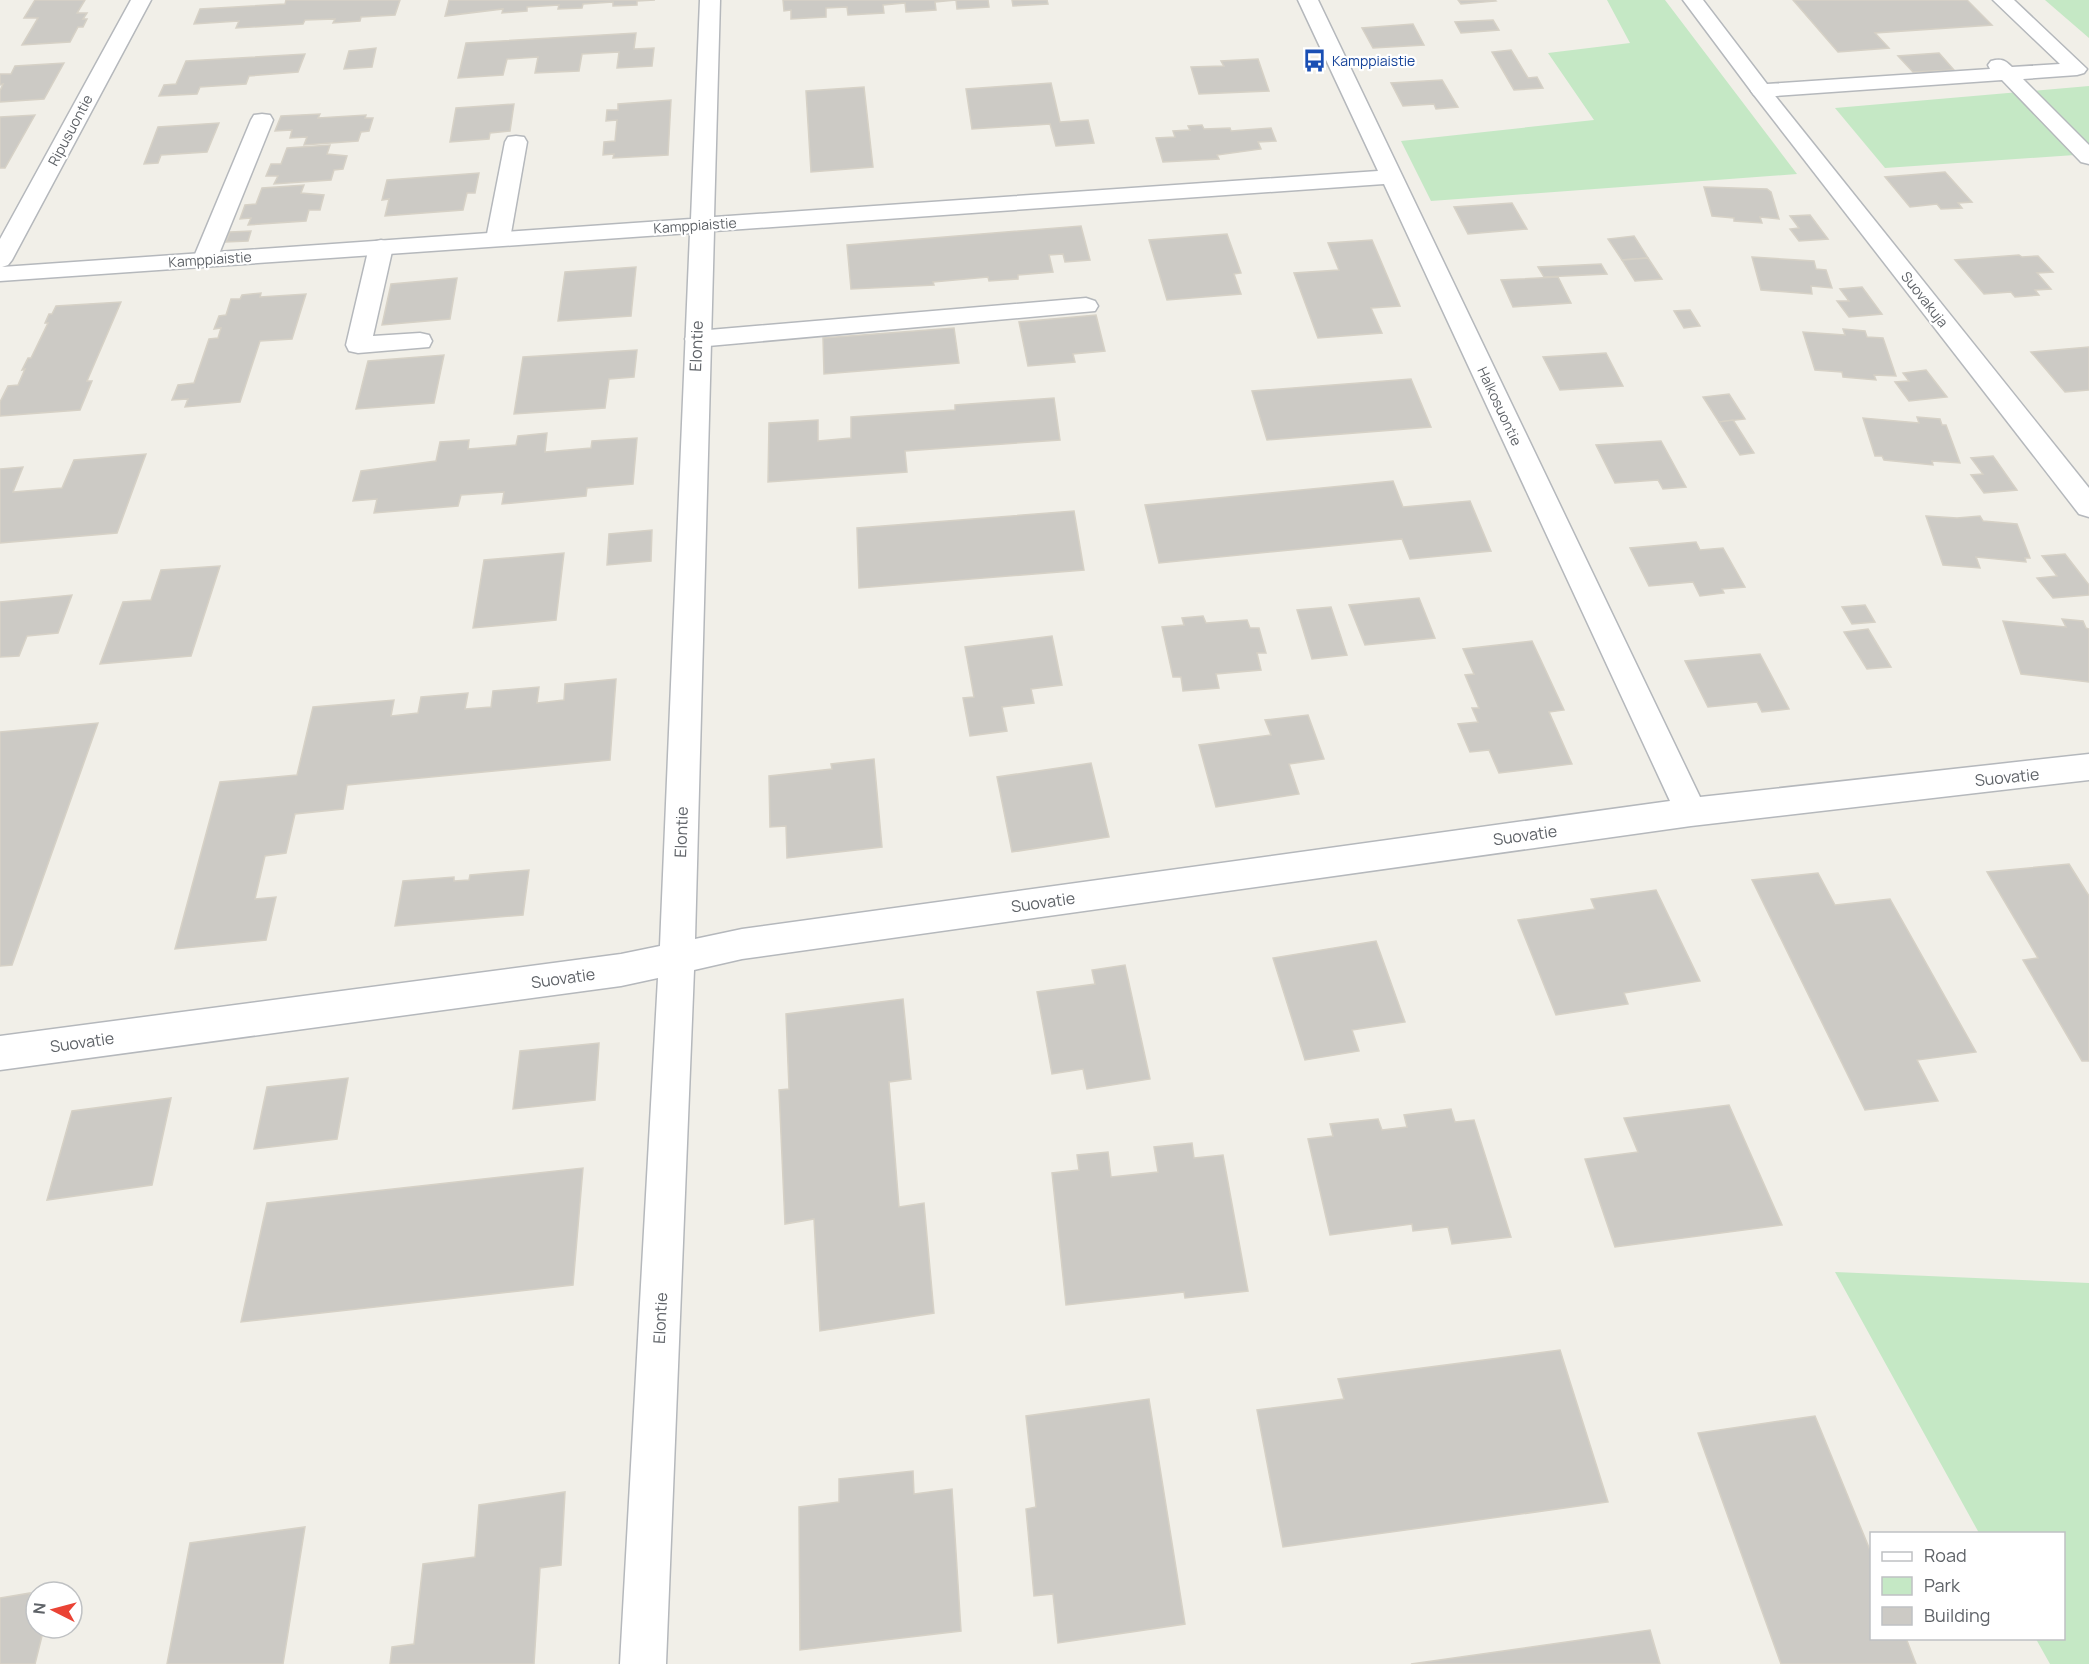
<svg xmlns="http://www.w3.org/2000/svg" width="2089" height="1664" font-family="Manrope,sans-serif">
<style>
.green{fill:#c5e8c5}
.building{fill:#cccac5;stroke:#d6d1c6;stroke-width:1.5}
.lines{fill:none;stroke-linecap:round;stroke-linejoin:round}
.service-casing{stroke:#b5b8bc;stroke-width:3}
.minor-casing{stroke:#b5b8bc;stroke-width:3}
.service{fill:#fff;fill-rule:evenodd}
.minor{fill:#fff;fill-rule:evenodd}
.labels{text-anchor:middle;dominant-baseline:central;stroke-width:4.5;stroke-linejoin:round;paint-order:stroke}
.far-transit-label{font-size:14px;fill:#164399;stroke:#fff;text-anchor:start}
.far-street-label{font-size:14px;fill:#5f6368;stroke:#fff}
.street-label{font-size:16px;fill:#5f6368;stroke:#fff}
</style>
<rect width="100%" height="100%" fill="#f1efe8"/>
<g class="green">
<polygon points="1607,0 1665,0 1797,174 1431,201 1401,141 1594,120 1548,53 1630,43"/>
<polygon points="2045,0 2089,0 2089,38"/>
<polygon points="2089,86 2089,154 1885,168 1835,108"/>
<polygon points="1835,1272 2089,1283 2089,1664 2050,1664 2036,1639 2064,1638 2064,1534 1979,1533"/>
</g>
<g class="building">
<polygon points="35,0 85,0 77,13 87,13 83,19 87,19 83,27 78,27 70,42 22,45 38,18 24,18"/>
<polygon points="286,0 400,0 395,15 361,17 360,21 333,23 335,19 305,20 303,24 236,28 239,21 194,24 200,9 285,4"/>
<polygon points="449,0 655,0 637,1 637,5 613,6 613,2 583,4 582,8 558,9 559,5 527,7 527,11 502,13 503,9 445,16"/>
<polygon points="783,0 988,0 989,7 957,9 956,0 935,2 936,10 906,12 905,3 883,5 884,13 848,15 847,7 826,8 826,17 791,19 791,10 784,11"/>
<polygon points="1012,0 1047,0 1048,4 1013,6"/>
<polygon points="1458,0 1495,0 1496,1 1461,4"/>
<polygon points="1793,0 1967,0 1992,25 1875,33 1889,48 1838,52"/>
<polygon points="1493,20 1499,30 1461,33 1455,22"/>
<polygon points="1413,24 1424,45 1373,48 1362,28"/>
<polygon points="636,33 634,49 654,48 652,66 617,68 619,52 582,54 579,71 535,73 538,57 507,59 503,75 458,78 466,43"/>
<polygon points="376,48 372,67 344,69 349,51"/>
<polygon points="1511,50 1528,78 1537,77 1543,88 1514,90 1492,52"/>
<polygon points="1939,53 1954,70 1913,72 1898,56"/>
<polygon points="305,54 298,72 249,76 246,84 200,87 197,94 159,96 164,85 176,84 186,61"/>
<polygon points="1258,59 1269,91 1199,94 1191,67 1224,66 1221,61"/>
<polygon points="64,63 44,99 0,102 0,91 3,84 0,85 0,74 11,74 15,66"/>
<polygon points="1442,80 1458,107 1436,109 1434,104 1403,106 1391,83"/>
<polygon points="1051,83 1060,122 1088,120 1094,143 1056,146 1050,124 972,129 966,89"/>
<polygon points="864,87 873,167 811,172 806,91"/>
<polygon points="671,100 668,155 613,158 614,154 603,155 604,142 615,141 617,120 606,121 607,110 618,110 618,104"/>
<polygon points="514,104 510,131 490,133 489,139 450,142 456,108"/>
<polygon points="320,114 318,118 366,115 365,118 373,118 369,131 361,132 358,141 304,145 307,137 290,138 292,130 275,131 281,116"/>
<polygon points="35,115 5,168 0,168 0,117"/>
<polygon points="219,123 207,152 161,155 158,163 144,164 158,127"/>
<polygon points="1202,125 1204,129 1230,128 1231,131 1271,128 1276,141 1258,142 1261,149 1217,155 1219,159 1163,162 1156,138 1175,137 1173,131 1190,130 1188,126"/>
<polygon points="330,145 327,154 347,156 343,169 334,170 331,180 274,184 278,176 266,176 271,164 281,164 287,148"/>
<polygon points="1945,172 1972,202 1958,203 1962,208 1941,209 1937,204 1910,207 1885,177"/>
<polygon points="479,173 475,193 467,193 463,210 385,216 389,199 382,200 387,180"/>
<polygon points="304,185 301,193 324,195 320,210 309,210 306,221 248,225 251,218 240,219 245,205 256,204 262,188"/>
<polygon points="1704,187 1767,189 1771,192 1779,219 1760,217 1762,223 1734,221 1734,218 1712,216"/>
<polygon points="1512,203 1527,229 1468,234 1454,207"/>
<polygon points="1810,215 1828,239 1799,241 1790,229 1799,228 1790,216"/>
<polygon points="1081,226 1090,260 1065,262 1063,254 1049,255 1053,272 1018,275 1018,279 989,281 988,277 933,282 934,285 851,289 847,245"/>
<polygon points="251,231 248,241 226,242 230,232"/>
<polygon points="1227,234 1241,273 1234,274 1241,294 1167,300 1149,240"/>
<polygon points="1634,236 1648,258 1622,260 1608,239"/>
<polygon points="1372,240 1400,306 1371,308 1382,333 1318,338 1294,273 1339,270 1328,243"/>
<polygon points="2019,255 2022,257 2038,256 2053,272 2037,273 2051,289 2035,290 2039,295 2015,297 2011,292 1984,294 1955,260"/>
<polygon points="1752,257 1814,261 1816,269 1826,270 1832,288 1811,286 1812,294 1761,290"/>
<polygon points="1648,258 1662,279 1635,281 1622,260"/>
<polygon points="1601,264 1607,274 1544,277 1538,267"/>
<polygon points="636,267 631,316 558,321 565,272"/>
<polygon points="1558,277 1571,303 1513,307 1501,280"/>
<polygon points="457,278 450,319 382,325 391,284"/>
<polygon points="1862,287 1882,314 1849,317 1837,301 1849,301 1840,289"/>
<polygon points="261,293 260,297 306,294 292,339 260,341 240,402 185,407 188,399 172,400 178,385 194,383 209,339 218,338 221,328 214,329 219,316 226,315 231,299 240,299 242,295"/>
<polygon points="121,302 87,381 92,381 80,410 0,416 0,402 8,386 18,385 25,369 22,370 28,358 31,358 48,323 45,323 49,314 52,314 56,306"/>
<polygon points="1690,310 1700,326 1684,328 1674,311"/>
<polygon points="1096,315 1105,351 1073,354 1075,362 1028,366 1019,322"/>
<polygon points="954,328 959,363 824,374 823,338"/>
<polygon points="1843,329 1865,331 1867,337 1883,338 1896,376 1874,375 1876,380 1843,377 1842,372 1815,370 1803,332 1845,335"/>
<polygon points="2089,347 2089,390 2065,392 2031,352"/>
<polygon points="637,350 634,377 609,379 605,408 514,414 523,357"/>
<polygon points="1606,353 1623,386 1560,390 1543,357"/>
<polygon points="444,355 434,403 356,409 368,361"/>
<polygon points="1926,370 1947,397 1909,401 1895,382 1909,381 1903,373"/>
<polygon points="1411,379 1431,427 1267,440 1252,391"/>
<polygon points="1729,394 1745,419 1719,422 1703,397"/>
<polygon points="1054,398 1060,440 905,451 907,472 768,482 769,423 818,420 818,441 851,438 851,417 955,410 955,405"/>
<polygon points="1917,417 1940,419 1942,425 1946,425 1960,463 1932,461 1933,465 1884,460 1882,456 1875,456 1863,418 1919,423"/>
<polygon points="1733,420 1754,453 1740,455 1719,422"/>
<polygon points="547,433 545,452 591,448 592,441 637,438 633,484 587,488 586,496 502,504 504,492 461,495 458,506 374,513 377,499 353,501 361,471 436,461 440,442 469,440 468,449 516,445 518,436"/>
<polygon points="1661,441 1686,487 1663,489 1658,480 1615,483 1596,445"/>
<polygon points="146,454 117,533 0,543 0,469 23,467 13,492 62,488 74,460"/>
<polygon points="1993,456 2017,490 1984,493 1971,475 1983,474 1971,458"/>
<polygon points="1393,481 1403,507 1470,501 1491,551 1410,559 1402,539 1159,563 1145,505"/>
<polygon points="1074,511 1084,570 859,588 857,528"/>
<polygon points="1926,516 1957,518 1980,516 1983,521 2017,524 2030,558 2025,558 2026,562 1976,557 1980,568 1943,565"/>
<polygon points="652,530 651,561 607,565 609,534"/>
<polygon points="1696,542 1700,550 1723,548 1745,587 1722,589 1724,593 1700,596 1693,582 1649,586 1630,548"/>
<polygon points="564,553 556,620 473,628 484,560"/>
<polygon points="2065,554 2089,585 2089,595 2053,598 2037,578 2057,576 2042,556"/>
<polygon points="220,566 191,656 100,664 123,602 151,600 161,570"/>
<polygon points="72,595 58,633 27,636 19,656 0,657 0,602"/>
<polygon points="1419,598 1435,638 1365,645 1349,605"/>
<polygon points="1865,605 1875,622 1852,624 1842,607"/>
<polygon points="1331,607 1347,655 1312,659 1297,610"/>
<polygon points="1203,616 1206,623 1247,620 1250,628 1259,628 1266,653 1257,653 1261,670 1216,674 1219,688 1183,691 1181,677 1173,677 1162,627 1184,625 1182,618"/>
<polygon points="2062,619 2083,621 2086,628 2089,629 2089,682 2021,674 2003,621 2066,627"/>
<polygon points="1868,629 1891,667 1867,669 1844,632"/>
<polygon points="1052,636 1062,685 1031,689 1034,703 1002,707 1007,731 970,736 963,698 974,697 965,647"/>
<polygon points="1532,641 1564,710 1549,712 1572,764 1499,773 1489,750 1470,752 1458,724 1478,722 1472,708 1479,708 1465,675 1474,674 1463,649"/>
<polygon points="1760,654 1789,709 1762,712 1757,702 1708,707 1685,661"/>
<polygon points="616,679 610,760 347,785 343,809 295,814 286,853 265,856 255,899 276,897 266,940 175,949 220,782 297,775 313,707 394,700 391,716 418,713 421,697 468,693 465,709 491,707 493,691 539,687 537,703 564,700 565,684"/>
<polygon points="1308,715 1324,759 1289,764 1299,794 1216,807 1199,745 1271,735 1265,720"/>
<polygon points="98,723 12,965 0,966 0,732"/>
<polygon points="874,759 882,847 787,858 786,826 770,827 769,776 832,769 831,764"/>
<polygon points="1091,763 1109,837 1012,852 997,777"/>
<polygon points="2069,864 2089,896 2089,1061 2082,1061 2023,960 2038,958 1987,872"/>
<polygon points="529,870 523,915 395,926 403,881 454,877 454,881 469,880 470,875"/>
<polygon points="1818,873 1835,905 1890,899 1976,1052 1917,1060 1938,1101 1865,1110 1752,880"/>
<polygon points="1656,890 1700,981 1624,993 1628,1004 1556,1015 1518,920 1595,909 1591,899"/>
<polygon points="1376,941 1405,1022 1352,1030 1359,1051 1305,1060 1273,958"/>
<polygon points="1125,965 1150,1079 1087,1089 1083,1069 1052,1074 1037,992 1095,984 1092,970"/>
<polygon points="903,999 911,1079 889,1082 899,1207 924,1203 934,1313 820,1331 814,1219 785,1224 779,1090 789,1089 786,1014"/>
<polygon points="599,1043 595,1100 513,1109 520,1051"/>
<polygon points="348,1078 337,1139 254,1149 267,1087"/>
<polygon points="171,1098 152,1185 47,1200 72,1111"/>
<polygon points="1729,1105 1782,1225 1615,1247 1585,1159 1638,1152 1624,1118"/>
<polygon points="1451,1109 1455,1122 1474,1120 1511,1237 1452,1244 1448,1227 1413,1231 1412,1224 1330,1235 1308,1139 1333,1136 1330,1124 1378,1119 1382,1130 1407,1127 1404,1115"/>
<polygon points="1192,1143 1194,1158 1223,1155 1248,1291 1185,1298 1184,1292 1066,1305 1052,1173 1079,1170 1077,1155 1108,1152 1111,1177 1158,1172 1154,1147"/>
<polygon points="583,1168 573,1285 241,1322 267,1203"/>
<polygon points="1560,1350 1608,1502 1283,1547 1257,1410 1344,1399 1338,1379"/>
<polygon points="1149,1399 1185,1624 1058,1643 1053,1594 1034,1596 1026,1509 1036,1507 1026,1416"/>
<polygon points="1815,1416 1872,1555 1872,1638 1906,1638 1916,1664 1781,1664 1698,1433"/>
<polygon points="913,1471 914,1494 952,1489 961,1631 800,1650 799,1507 839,1502 839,1479"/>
<polygon points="565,1492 561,1565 540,1568 534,1664 390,1664 392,1647 414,1644 423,1564 475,1557 479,1505"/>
<polygon points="305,1527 283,1664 167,1664 190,1543"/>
<polygon points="30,1593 26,1608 36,1606 36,1628 44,1628 35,1664 0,1664 0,1598"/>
<polygon points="1650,1630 1660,1664 1411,1664"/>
</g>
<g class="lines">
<defs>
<g id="service">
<path d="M1683 0H1703L1767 84 1990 69 1988 65 1991 61C2001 58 2005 60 2012 67L2060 64 1993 0H2014L2087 69 2084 73 2077 75 2023 79 2089 145V164L2081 162 2002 80 1761 97 1754 95Z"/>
<polygon points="262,114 270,115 273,120 217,259 213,264 197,264 193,259 251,120 254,115"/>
<polygon points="516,136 524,137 527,142 510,239 506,244 490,244 486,239 505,142 508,137"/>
<polygon points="381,240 389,242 393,247 373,336 420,333 429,335 432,341 429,347 358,353 349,351 346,345 369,247 373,242"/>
<polygon points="1086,298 1095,301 1098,306 1095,311 697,347 688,345 685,339 688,333 697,331"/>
</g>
<g id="minor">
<path d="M131 0H151L12 260 8 265 2 267 691 219 700 0H720L714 217 1378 171 1298 0H1318L1700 797 2089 754V780L1691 826 742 959 694 970 666 1664H620L658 978 621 986 0 1070V1036L621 954 660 946 690 233 0 281V239ZM1384 184 1670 801 742 929 695 939 714 231Z"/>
<polygon points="1761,85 1768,87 2089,488 2089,517 2079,514 1754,95 1751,91 1754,87"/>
</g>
</defs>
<use href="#service" class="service-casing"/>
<use href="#minor" class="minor-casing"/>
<use href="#service" class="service"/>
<use href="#minor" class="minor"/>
</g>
<defs>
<symbol id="bus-bare" viewBox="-9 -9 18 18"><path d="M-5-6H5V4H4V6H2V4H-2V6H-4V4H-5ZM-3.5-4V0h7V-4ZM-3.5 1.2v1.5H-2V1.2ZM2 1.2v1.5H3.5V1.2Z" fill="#1a4fb4" stroke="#fff" stroke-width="2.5" paint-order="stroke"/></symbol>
</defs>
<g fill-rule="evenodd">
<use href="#bus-bare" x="1298" y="44" width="33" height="33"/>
</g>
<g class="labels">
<g class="far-transit-label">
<text x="1332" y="60">Kamppiaistie</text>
</g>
<g class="far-street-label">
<text transform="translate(70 130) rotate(-62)">Ripusuontie</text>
<text transform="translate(695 225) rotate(-4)">Kamppiaistie</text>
<text transform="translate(210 259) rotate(-4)">Kamppiaistie</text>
<text transform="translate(1925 299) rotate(52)">Suovakuja</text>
<text transform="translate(1500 406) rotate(65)">Halkosuontie</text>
</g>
<g class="street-label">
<text transform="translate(696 346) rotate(-88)">Elontie</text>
<text transform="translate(2007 777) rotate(-6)">Suovatie</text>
<text transform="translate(681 832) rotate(-88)">Elontie</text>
<text transform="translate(1525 835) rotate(-8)">Suovatie</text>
<text transform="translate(1043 902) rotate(-8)">Suovatie</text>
<text transform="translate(563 978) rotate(-8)">Suovatie</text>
<text transform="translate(82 1042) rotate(-8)">Suovatie</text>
<text transform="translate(660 1318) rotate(-87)">Elontie</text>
</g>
</g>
<rect x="1870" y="1532" width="195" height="108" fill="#ffffff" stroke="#bfc1c3" stroke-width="1.5"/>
<rect x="1882" y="1552" width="30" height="9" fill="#ffffff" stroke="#bfc1c3" stroke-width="1.5"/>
<text x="1924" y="1562" font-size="18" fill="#5f6368">Road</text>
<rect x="1882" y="1577" width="30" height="18" fill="#c5e8c5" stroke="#bfc1c3" stroke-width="1.5"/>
<text x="1924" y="1592" font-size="18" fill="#5f6368">Park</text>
<rect x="1882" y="1607" width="30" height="18" fill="#cccac5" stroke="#bfc1c3" stroke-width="1.5"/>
<text x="1924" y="1622" font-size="18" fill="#5f6368">Building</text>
<g transform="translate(54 1610) rotate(276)"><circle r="28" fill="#ffffff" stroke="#bfc1c3" stroke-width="1.5"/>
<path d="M0-4.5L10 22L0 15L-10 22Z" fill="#ea4335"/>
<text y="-9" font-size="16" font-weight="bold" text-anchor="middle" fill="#5f6368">N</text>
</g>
</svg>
